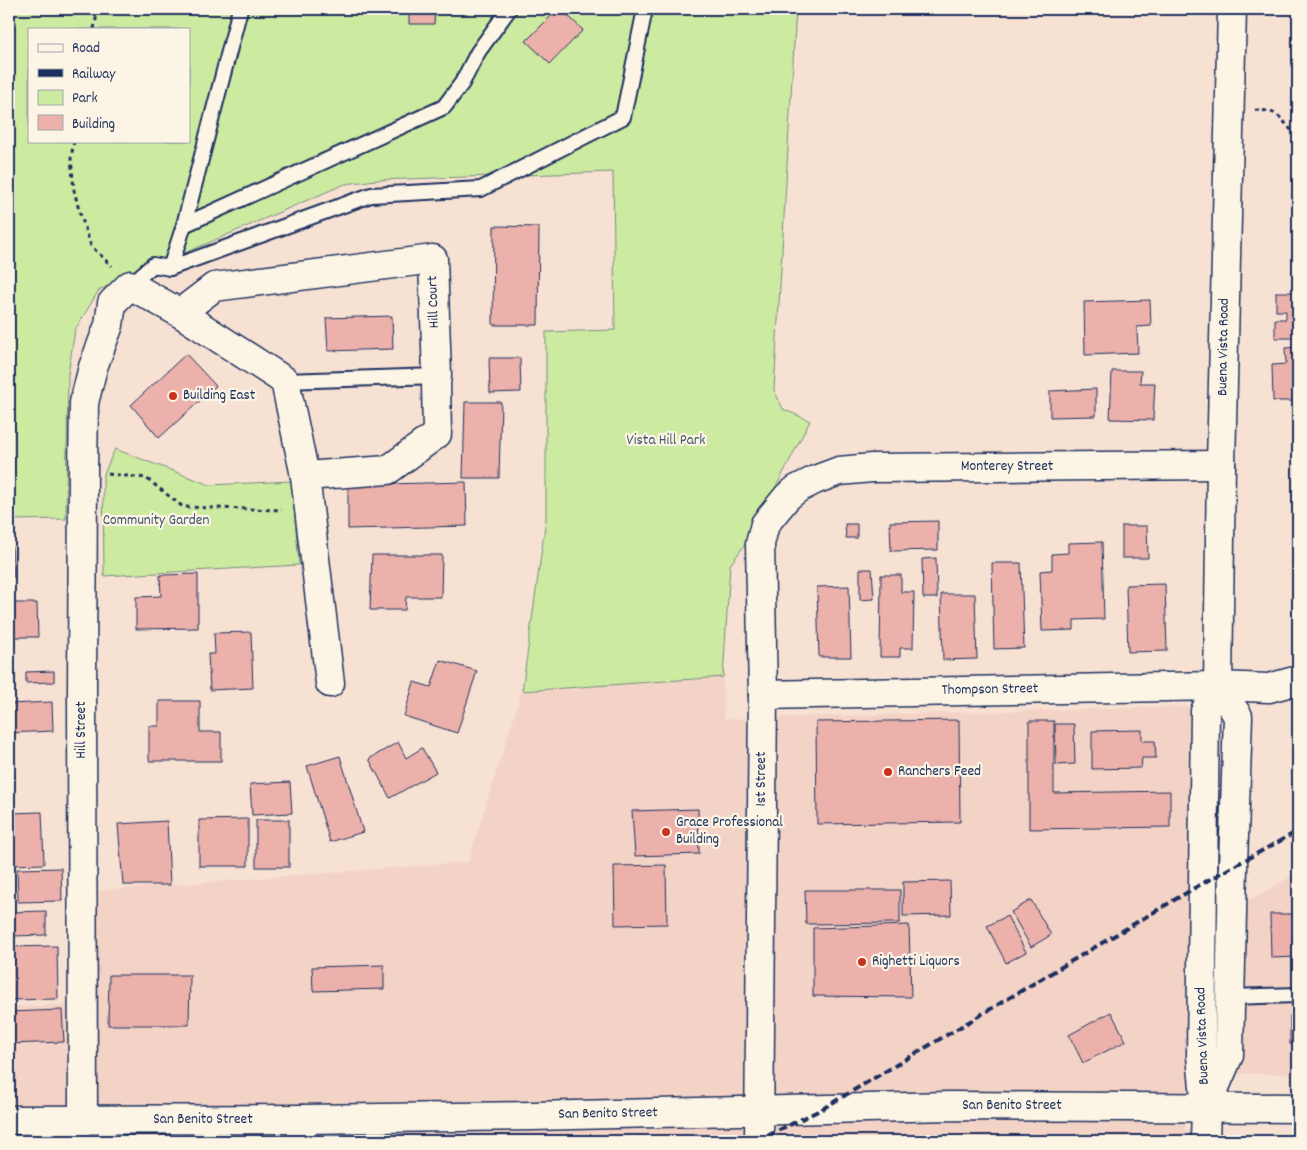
<svg xmlns="http://www.w3.org/2000/svg" width="1307" height="1150" font-family="Dekko,sans-serif">
<style>
.built{fill:#f4d3c7}
.green{fill:#cdeaa1;stroke:#748c80;fill-rule:evenodd}
.building{fill:#ecb1aa;stroke:#1b2f5e}
.lines{fill:none;stroke-linecap:round;stroke-linejoin:round}
.lane-casing{stroke:#1b2f5e;stroke-width:18}
.street-casing{stroke:#1b2f5e;stroke-width:31}
.secondary-casing{stroke:#1b2f5e;stroke-width:31}
.path{stroke:#1b2f5e;stroke-width:3;stroke-dasharray:4 4;stroke-linecap:butt}
.lane{stroke:#fcf5e5;stroke-width:14}
.street{stroke:#fcf5e5;stroke-width:28}
.secondary{stroke:#fcf5e5;stroke-width:28}
.rail{stroke:#1b2f5e;stroke-width:4;stroke-dasharray:8 4;stroke-linecap:butt}
.poi-dot{fill:#c8321e;stroke:#fcf5e5;stroke-width:2}
.labels{text-anchor:middle;dominant-baseline:central;stroke-width:4.5;stroke-linejoin:round;paint-order:stroke}
.street-label{font-size:15px;fill:#1b2f5e;stroke:#fcf5e5}
.poi-label{font-size:15px;fill:#1b2f5e;stroke:#fcf5e5;text-anchor:start}
.park-label{font-size:15px;fill:#3f546b;stroke:#fcf5e5}
</style>
<rect width="100%" height="100%" fill="#f7e1d3"/>
<filter id="ink" filterUnits="userSpaceOnUse"><feTurbulence type="fractalNoise" baseFrequency=".02" numOctaves="2"/><feDisplacementMap in="SourceGraphic" scale="10" xChannelSelector="R" yChannelSelector="G"/><feConvolveMatrix kernelMatrix="1 2 1 2 8 2 1 2 1" color-interpolation-filters="sRGB"/></filter>
<g filter="url(#ink)">
<g class="built">
<polygon points="723,677 724,719 1198,706 1195,924 1185,1141 9,1141 9,1007 80,1004 82,892 468,862 522,691"/>
<polygon points="1298,873 1298,1074 1231,1074 1233,909"/>
</g>
<g class="green">
<path d="M9 9H796L774 390 783 409 810 421 749 539 730 565 723 677 522 691 546 519V332L615 330 613 172 376 180 345 184 99 290 75 330 68 374 66 519 9 520ZM29 29H189V141H29Z"/>
<polygon points="115,449 210,485 292,481 299,565 104,576 103,476"/>
</g>
<g class="building">
<polygon points="409,9 435,9 434,24 409,24"/>
<polygon points="558,9 561,9 583,30 550,64 526,41"/>
<polygon points="494,226 539,227 538,325 493,325"/>
<polygon points="1276,292 1298,292 1298,338 1275,338 1275,319 1286,319 1286,311 1276,311"/>
<polygon points="1150,300 1151,326 1137,327 1138,353 1085,355 1084,302"/>
<polygon points="392,316 393,349 328,351 326,318"/>
<polygon points="1298,347 1298,401 1273,401 1272,365 1286,364 1285,348"/>
<polygon points="186,354 216,386 159,438 131,405"/>
<polygon points="489,358 520,358 521,392 490,393"/>
<polygon points="1112,371 1141,371 1140,383 1155,383 1153,420 1110,419"/>
<polygon points="1096,389 1096,416 1050,417 1050,391"/>
<polygon points="465,402 501,402 499,478 463,478"/>
<polygon points="466,482 467,526 348,529 348,485"/>
<polygon points="938,521 938,550 891,551 890,522"/>
<polygon points="845,524 857,524 857,538 846,538"/>
<polygon points="1122,526 1147,526 1148,558 1122,558"/>
<polygon points="1102,542 1104,619 1074,620 1074,630 1042,631 1040,571 1052,570 1052,554 1068,553 1068,543"/>
<polygon points="9,547 12,547 14,577 9,577"/>
<polygon points="372,555 442,555 441,597 406,597 405,610 370,610"/>
<polygon points="936,558 937,598 923,598 922,559"/>
<polygon points="992,563 1021,563 1024,648 994,649"/>
<polygon points="860,569 872,569 874,599 860,600"/>
<polygon points="198,574 198,628 136,629 136,597 161,596 160,575"/>
<polygon points="881,575 901,575 901,592 914,592 913,648 900,648 900,657 880,657"/>
<polygon points="1165,584 1167,651 1128,652 1126,585"/>
<polygon points="849,586 851,657 819,657 817,587"/>
<polygon points="941,594 975,594 977,659 943,660"/>
<polygon points="9,603 37,603 38,637 14,637 14,663 9,663"/>
<polygon points="251,632 253,688 210,690 208,654 215,654 214,633"/>
<polygon points="440,660 477,671 457,733 404,716 414,682 431,687"/>
<polygon points="54,671 54,682 26,683 26,672"/>
<polygon points="159,701 200,701 200,732 221,732 221,761 149,761 149,726 159,726"/>
<polygon points="52,702 53,731 9,733 9,704"/>
<polygon points="959,720 960,822 817,824 816,722"/>
<polygon points="1029,721 1054,721 1054,793 1170,791 1170,827 1029,829"/>
<polygon points="1055,724 1074,724 1075,764 1056,765"/>
<polygon points="1142,730 1142,741 1155,741 1156,758 1142,758 1141,768 1092,769 1092,731"/>
<polygon points="398,742 406,758 422,748 436,772 390,798 369,759"/>
<polygon points="340,756 363,832 330,842 307,766"/>
<polygon points="290,782 292,813 252,815 250,784"/>
<polygon points="698,809 699,854 635,856 632,811"/>
<polygon points="42,812 44,864 9,865 9,813"/>
<polygon points="248,819 248,866 199,866 199,820"/>
<rect x="256" y="820" width="33" height="47"/>
<polygon points="167,821 170,885 123,885 118,824"/>
<polygon points="666,865 667,924 615,925 614,866"/>
<polygon points="61,868 62,901 18,902 17,869"/>
<polygon points="950,881 951,915 903,916 903,882"/>
<polygon points="805,890 900,890 900,923 806,924"/>
<polygon points="1031,900 1051,935 1031,947 1011,912"/>
<polygon points="46,911 46,935 12,936 11,912"/>
<polygon points="1270,914 1298,914 1298,957 1271,958"/>
<polygon points="1007,916 1026,952 1006,963 987,926"/>
<polygon points="909,925 911,997 813,996 813,928"/>
<polygon points="57,946 58,999 9,1000 9,947"/>
<polygon points="384,965 384,989 313,991 312,967"/>
<polygon points="109,975 190,975 189,1025 108,1025"/>
<polygon points="62,1010 64,1042 9,1044 9,1012"/>
<polygon points="1111,1012 1126,1041 1083,1063 1069,1035"/>
<rect x="1290" y="1016" width="8" height="28"/>
</g>
<g class="lines">
<defs>
<g id="lane">
<polyline points="184,225 240,9"/>
<polyline points="170,268 371,195 481,189 623,117 645,9"/>
<polyline points="130,285 153,265 170,268 184,225 444,107 462,83 478,52 509,9"/>
<polyline points="285,381 437,376"/>
<polyline points="1230,997 1298,995"/>
<polyline points="82,1141 83,1120"/>
</g>
<g id="street">
<polyline points="180,313 214,287 433,259 437,376 436,383 437,434 388,470 305,476 330,683"/>
<polyline points="763,695 1218,686 1269,688 1298,680"/>
<polyline points="302,1119 302,1141"/>
<polyline points="83,1120 82,692 83,471 84,403 93,367 109,325 112,303 130,285 180,313 285,381 305,476"/>
<polyline points="759,1141 763,695 760,544 765,524 787,497 797,489 815,480 839,471 872,468 1221,465"/>
</g>
<g id="secondary">
<polyline points="1218,686 1238,716 1233,866 1229,1055 1206,1108 1201,1056 1205,711 1218,686 1221,465 1232,9"/>
<polyline points="9,1120 302,1119 533,1116 949,1106 1298,1108"/>
<polyline points="1205,1141 1206,1108"/>
</g>
</defs>
<use href="#lane" class="lane-casing"/>
<use href="#street" class="street-casing"/>
<use href="#secondary" class="secondary-casing"/>
<g class="path">
<polyline points="94,29 98,9"/>
<path d="M1255 110C1278 111 1278 115 1292 131H1298"/>
<polyline points="74,141 71,158 74,190 79,210 91,246 112,266"/>
<polyline points="108,474 146,478 183,507 282,510"/>
</g>
<use href="#lane" class="lane"/>
<use href="#street" class="street"/>
<use href="#secondary" class="secondary"/>
<polyline class="rail" points="757,1141 822,1109 1203,883 1298,831"/>
</g>
</g>
<g class="poi-dot">
<circle cx="173" cy="396" r="5"/>
<circle cx="888" cy="772" r="5"/>
<circle cx="666" cy="832" r="5"/>
<circle cx="862" cy="962" r="5"/>
</g>
<g class="labels">
<g class="street-label">
<text transform="translate(434 302) rotate(-92)">Hill Court</text>
<text transform="translate(1224 347) rotate(-89)">Buena Vista Road</text>
<text x="1007" y="467">Monterey Street</text>
<text transform="translate(990 690) rotate(-1)">Thompson Street</text>
<text transform="translate(82 730) rotate(-90)">Hill Street</text>
<text transform="translate(762 779) rotate(-90)">1st Street</text>
<text transform="translate(1203 1036) rotate(-92)">Buena Vista Road</text>
<text x="1012" y="1106">San Benito Street</text>
<text transform="translate(608 1114) rotate(-1)">San Benito Street</text>
<text x="203" y="1120">San Benito Street</text>
</g>
<g class="poi-label">
<text x="183" y="396">Building East</text>
<text x="898" y="772">Ranchers Feed</text>
<text x="676" y="823">Grace Professional<tspan x="676" dy="17">Building</tspan></text>
<text x="872" y="962">Righetti Liquors</text>
</g>
<g class="park-label">
<text x="666" y="441">Vista Hill Park</text>
<text x="156" y="521">Community Garden</text>
</g>
</g>
<rect width="1307" height="1150" fill="none" stroke="#fcf5e5" stroke-width="30"/>
<rect x="15" y="15" width="1277" height="1120" fill="none" stroke="#1b2f5e" stroke-width="2" filter="url(#ink)"/>
<rect x="28" y="28" width="162" height="115" fill="#fcf5e5" stroke="#a2a6af"/>
<rect x="38" y="44" width="25" height="8" fill="#fcf5e5" stroke="#a2a6af"/>
<text x="72" y="52" font-size="15" fill="#1b2f5e">Road</text>
<rect x="38" y="69" width="25" height="8" fill="#1b2f5e" stroke="#a2a6af"/>
<text x="72" y="78" font-size="15" fill="#1b2f5e">Railway</text>
<rect x="38" y="90" width="25" height="15" fill="#cdeaa1" stroke="#a2a6af"/>
<text x="72" y="102" font-size="15" fill="#1b2f5e">Park</text>
<rect x="38" y="115" width="25" height="15" fill="#ecb1aa" stroke="#a2a6af"/>
<text x="72" y="128" font-size="15" fill="#1b2f5e">Building</text>
</svg>
